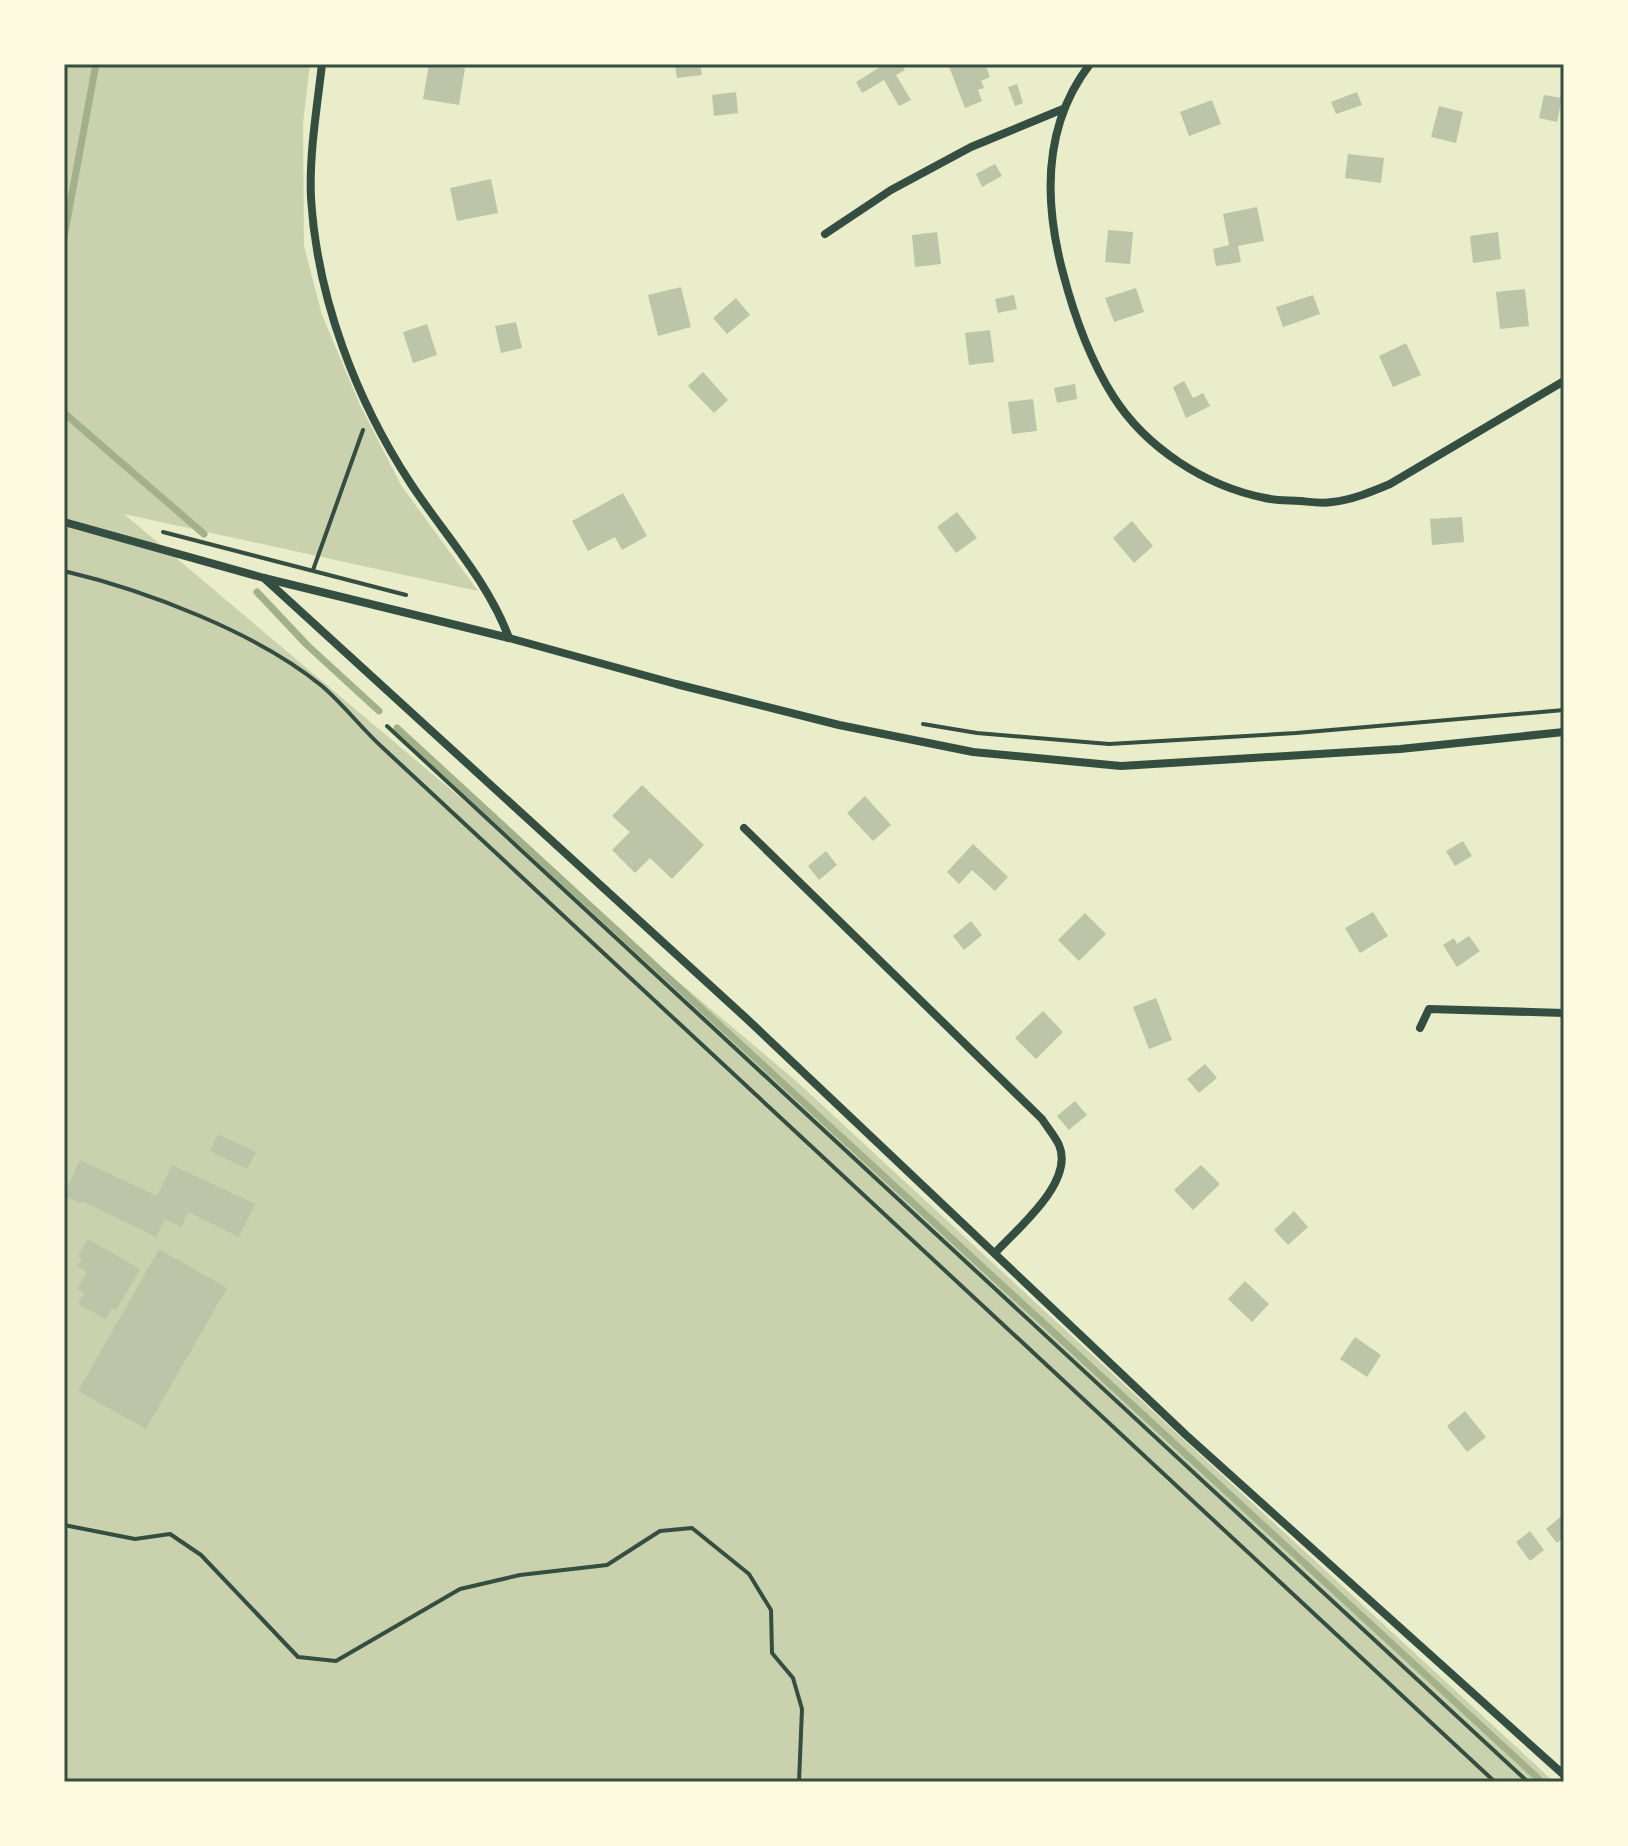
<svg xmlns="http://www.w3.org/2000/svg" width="1628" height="1846" font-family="'Alegreya Sans',sans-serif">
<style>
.green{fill:#cad2ad}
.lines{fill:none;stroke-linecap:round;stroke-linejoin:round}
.stream{stroke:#a3b18a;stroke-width:7}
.building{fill:#bcc5a7}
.path{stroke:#344e41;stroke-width:4}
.minor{stroke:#344e41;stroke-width:8}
.neatline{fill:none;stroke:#344e41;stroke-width:3}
</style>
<rect width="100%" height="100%" fill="#e9edc9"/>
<polygon class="green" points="64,64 310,64 303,123 304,246 322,315 360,405 401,485 478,591 124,514 795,1080 1554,1782 64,1782"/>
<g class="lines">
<g class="stream">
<polyline points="64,237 96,64"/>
<polyline points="64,413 204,534"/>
<polyline points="257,592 307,645 379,711"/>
<polyline points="397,728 1542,1782"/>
</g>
</g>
<g class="building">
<polygon points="429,64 465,68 459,105 423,99"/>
<polygon points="675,64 700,64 702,75 677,78"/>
<polygon points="885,64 901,64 905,70 896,75 911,100 899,106 884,80 862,93 856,82"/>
<polygon points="948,64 985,64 990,77 981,81 984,88 978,90 982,101 965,108"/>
<polygon points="1017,84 1023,103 1015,106 1008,87"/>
<polygon points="736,92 738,113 714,116 712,95"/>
<polygon points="1357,92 1362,105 1336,114 1331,102"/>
<polygon points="1544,95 1562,98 1557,122 1539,118"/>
<polygon points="1212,100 1221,124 1189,136 1180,112"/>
<polygon points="1439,106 1463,112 1456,143 1431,137"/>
<polygon points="1348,154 1384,158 1381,183 1345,178"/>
<polygon points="995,164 1002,176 982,187 976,174"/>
<polygon points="491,179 498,213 457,221 450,188"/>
<polygon points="1257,207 1264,241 1238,246 1241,262 1216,266 1213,249 1229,245 1223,214"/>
<polygon points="1108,230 1133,232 1130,264 1105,262"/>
<polygon points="937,232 941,264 915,267 912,235"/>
<polygon points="1498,232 1501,259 1473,263 1470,236"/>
<polygon points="681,287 691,327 658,336 648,295"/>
<polygon points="1136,288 1144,312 1114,322 1105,298"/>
<polygon points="1525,289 1529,326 1500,329 1496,292"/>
<polygon points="1014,295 1017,309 998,313 995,299"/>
<polygon points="1313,295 1320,314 1283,327 1276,307"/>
<polygon points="736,298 750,315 727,334 713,318"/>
<polygon points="516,322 522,348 501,353 495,326"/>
<polygon points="427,324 437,355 413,363 403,332"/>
<polygon points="990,330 994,362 969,365 965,333"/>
<polygon points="1406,343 1421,375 1393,387 1379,356"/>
<polygon points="703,372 728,400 714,413 688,386"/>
<polygon points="1184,381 1193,398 1203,393 1210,406 1186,418 1173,387"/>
<polygon points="1075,384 1077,399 1057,403 1054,388"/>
<polygon points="1033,399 1037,431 1012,434 1008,402"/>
<polygon points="623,493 647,536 622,550 615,537 588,551 572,521"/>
<polygon points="957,512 977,538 956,553 937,527"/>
<polygon points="1462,517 1464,542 1432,545 1430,519"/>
<polygon points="1132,521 1153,546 1134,563 1113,538"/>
<polygon points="642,785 704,845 672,879 650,858 635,873 612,850 630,832 612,816"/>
<polygon points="865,796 891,825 873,841 847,813"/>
<polygon points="1463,841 1472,856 1455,866 1446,851"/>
<polygon points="973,844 1008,877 995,891 972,870 959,884 947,872"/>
<polygon points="826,851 837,865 819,880 808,866"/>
<polygon points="1373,912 1388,936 1360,953 1345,928"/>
<polygon points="1085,913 1106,934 1079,961 1058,940"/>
<polygon points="971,921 982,935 964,950 953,936"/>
<polygon points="1469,936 1480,951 1457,967 1443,945 1454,938 1457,944"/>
<polygon points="1156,998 1172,1040 1149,1049 1133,1007"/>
<polygon points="1043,1011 1063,1032 1036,1059 1015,1038"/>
<polygon points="1205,1064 1217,1078 1199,1093 1187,1079"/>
<polygon points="1075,1101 1087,1115 1069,1130 1057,1116"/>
<polygon points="218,1134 256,1152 247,1169 210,1151"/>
<polygon points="80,1160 157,1196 172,1165 255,1204 239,1237 188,1212 181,1227 165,1219 156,1237 82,1201 80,1203 64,1196"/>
<polygon points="1201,1165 1220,1184 1193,1210 1174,1190"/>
<polygon points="1294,1211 1308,1227 1288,1245 1274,1230"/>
<polygon points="88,1239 140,1269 116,1310 112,1308 106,1319 78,1304 84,1293 77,1289 87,1272 77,1266 82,1259 78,1256"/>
<polygon points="159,1249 227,1288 146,1429 78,1391"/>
<polygon points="1245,1281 1269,1304 1252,1322 1228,1299"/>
<polygon points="1355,1337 1381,1355 1367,1377 1340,1359"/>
<polygon points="1465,1411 1486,1437 1467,1452 1447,1426"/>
<polygon points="1564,1514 1564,1537 1557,1543 1546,1529"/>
<polygon points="1530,1531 1544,1550 1530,1561 1516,1542"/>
</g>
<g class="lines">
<g class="path">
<polyline points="163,532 406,595"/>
<polyline points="313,570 363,430"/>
<path d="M64 571C145 590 258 633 322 686 344 705 362 729 383 748L1495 1782"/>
<polyline points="923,724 977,733 1109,744 1296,733 1564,710"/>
<polyline points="387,726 1528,1782"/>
<polyline points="64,1525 135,1539 170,1534 201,1555 298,1657 336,1661 460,1589 520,1575 607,1565 660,1531 692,1528 749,1574 771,1610 772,1653 793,1678 802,1709 799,1782"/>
</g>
<g class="minor">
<path d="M322 64C317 108 309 154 311 198 317 298 356 400 411 484 444 534 488 581 509 638"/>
<path d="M1090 64C1043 125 1044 202 1063 273 1074 315 1089 358 1113 396 1146 448 1205 486 1265 498 1277 501 1290 500 1301 501 1311 502 1322 504 1332 502 1352 500 1371 492 1390 484L1564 381"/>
<polyline points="825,234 891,190 971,147 1063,109"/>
<polyline points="64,522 264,578 509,638 676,684 839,725 973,752 1121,766 1400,749 1564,732"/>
<polyline points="264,578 747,1019 1186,1435 1564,1775"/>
<path d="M744 828 1042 1119C1047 1127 1055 1136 1059 1145 1075 1182 1017 1229 995 1253"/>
<polyline points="1420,1028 1429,1009 1564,1013"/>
</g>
</g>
<rect width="1628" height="1846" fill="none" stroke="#fefae0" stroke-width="132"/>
<rect x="66" y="66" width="1496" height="1714" class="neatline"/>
</svg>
